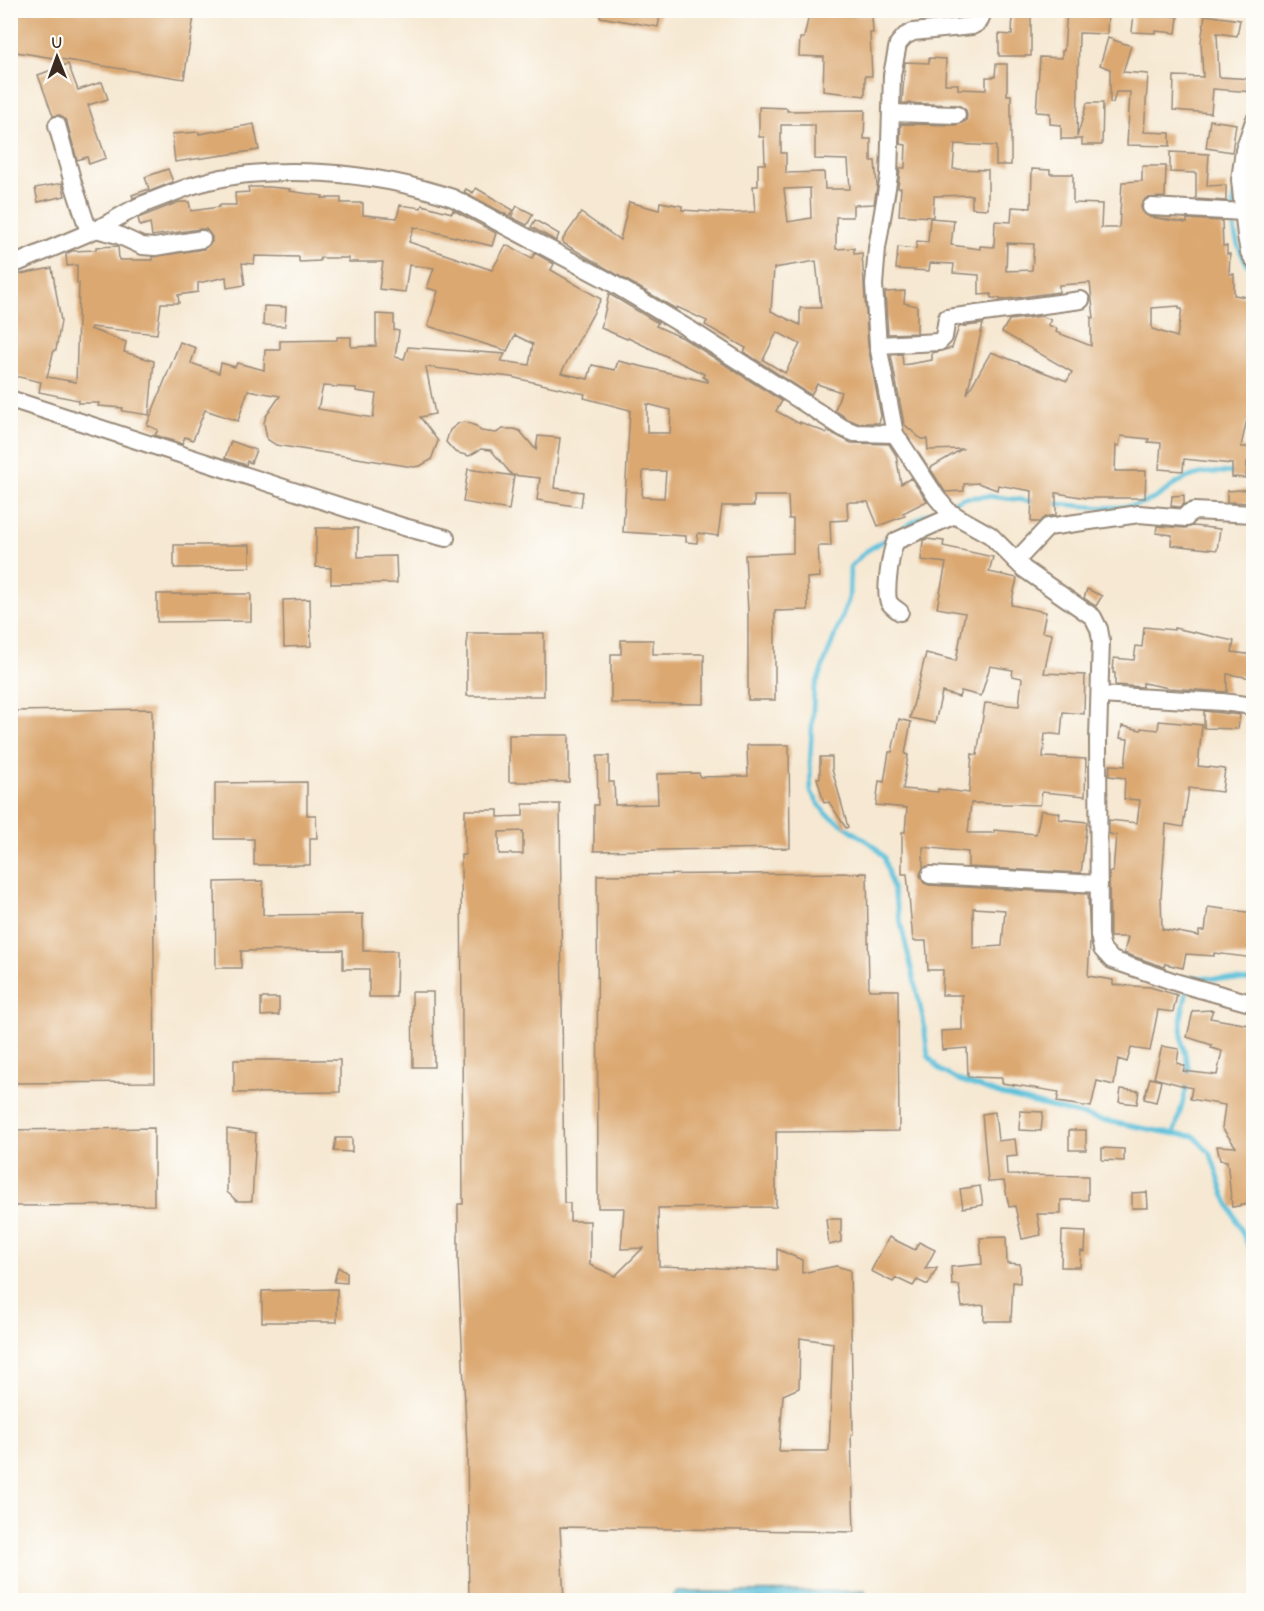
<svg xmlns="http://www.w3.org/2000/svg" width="1264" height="1611" font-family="'Comic Neue',sans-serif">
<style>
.water{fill:#5dc1db;stroke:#4c767c;stroke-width:1.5}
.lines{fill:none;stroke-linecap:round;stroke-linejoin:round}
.stream{stroke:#5dc1db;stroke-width:4.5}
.building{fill:#dba871;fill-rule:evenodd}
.minor-casing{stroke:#988978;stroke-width:20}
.minor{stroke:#fff;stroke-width:16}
</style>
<rect width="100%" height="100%" fill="#fdfcf7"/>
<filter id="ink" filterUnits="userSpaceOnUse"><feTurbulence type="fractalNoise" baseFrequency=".0167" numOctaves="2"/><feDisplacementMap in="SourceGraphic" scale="12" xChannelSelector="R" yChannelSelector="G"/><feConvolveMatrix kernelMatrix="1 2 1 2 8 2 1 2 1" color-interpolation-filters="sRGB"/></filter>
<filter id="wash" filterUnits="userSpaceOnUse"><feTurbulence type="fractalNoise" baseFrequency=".008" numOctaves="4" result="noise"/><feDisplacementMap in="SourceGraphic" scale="24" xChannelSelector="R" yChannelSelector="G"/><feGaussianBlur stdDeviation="1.35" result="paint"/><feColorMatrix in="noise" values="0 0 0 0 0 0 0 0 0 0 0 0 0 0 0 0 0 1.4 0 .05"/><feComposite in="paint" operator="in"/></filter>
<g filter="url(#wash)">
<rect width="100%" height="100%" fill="#f6e8d2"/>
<polygon class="water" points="865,1591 867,1600 671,1600 677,1592"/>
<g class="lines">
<g class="stream">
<polyline points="1251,10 1254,19"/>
<path d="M1234 197C1231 226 1235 250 1254 273"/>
<polyline points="1038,502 988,496 963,498 923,516 865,552 850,567 849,598 814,690 810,762 811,792 825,813 873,845 884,857 896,903 923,1018 928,1056 940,1070 958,1080 1002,1095 1101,1120 1174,1134 1185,1094 1189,1069 1182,1042 1181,1019 1187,990"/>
<path d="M1052 503C1084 506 1119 512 1149 501 1161 497 1170 486 1181 481 1204 468 1228 473 1254 474"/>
<polyline points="1191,983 1193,977 1254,981"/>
<polyline points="1174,1134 1194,1136 1211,1155 1224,1194 1254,1258"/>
</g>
</g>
<g id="blocks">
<g class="building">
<polygon points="10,10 195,10 184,79 10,51"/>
<polygon points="600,10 661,10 658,27 600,17"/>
<polygon points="810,10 854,10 853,16 872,15 873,33 870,33 872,76 865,76 865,96 823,91 824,57 799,56 800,38 804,38"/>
<polygon points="1013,10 1031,10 1031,56 999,56 999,34 1012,35"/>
<polygon points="1067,10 1108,10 1107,34 1079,33 1077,137 1087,103 1103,103 1102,145 1082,145 1082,139 1061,139 1061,125 1050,124 1050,113 1036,112 1040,57 1062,58 1062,51 1064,51"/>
<polygon points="1143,11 1178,17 1176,33 1155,31 1155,33 1132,32 1134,13 1142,13"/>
<polygon points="1205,15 1240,20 1237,36 1217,33 1219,77 1254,79 1254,92 1213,89 1211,113 1173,110 1174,76 1203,77 1201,42"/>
<polygon points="1108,38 1131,46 1123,72 1148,74 1144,132 1170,133 1170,146 1127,145 1130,92 1116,92 1113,103 1110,103 1110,69 1100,65"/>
<polygon points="929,58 946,59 945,84 958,84 958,89 986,90 986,77 995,77 996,64 1007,64 1007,95 1011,95 1011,165 996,165 996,146 955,144 953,169 988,170 988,209 972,208 972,195 934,196 933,217 899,215 901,188 898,188 900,168 905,168 906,145 900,144 901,124 957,125 966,121 967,116 966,110 958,105 902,103 905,62 929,63"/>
<polygon points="68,64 78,90 102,82 108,99 88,105 106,158 89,164 87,157 77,160 67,122 60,115 53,116 38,75"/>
<path d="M759 107 787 108V111L865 110 864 139H871V161H875L877 186 874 204 853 205V217H836V249L854 248V254L862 253 868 346 881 416 879 423H857L848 419 835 410 841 392 817 384 811 395 744 352 746 348 705 325 707 321 677 307 676 309 563 243V239L581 213 620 240 629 202 659 210 660 202 682 206V210L729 213 755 212 753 186H758V164H765L764 137H759ZM781 125H815V159L848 160 850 189H825L824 172 786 173V153H781ZM810 188 811 218 788 222 784 189ZM816 261 821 308H800V325L771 311 774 268ZM777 332 800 344 785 373 763 360Z"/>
<polygon points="1210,120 1236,124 1232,152 1206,148"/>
<polygon points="254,124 259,150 175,162 172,134 199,132 199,134"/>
<polygon points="1170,152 1209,154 1207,186 1226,185 1226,201 1196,199 1196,173 1170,172"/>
<path d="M1142 166H1166L1165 197 1146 198 1141 206 1142 212 1150 217 1187 223V219L1222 221 1223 246H1227V254H1230L1229 274H1234V295L1254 298V424L1246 423 1241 447H1254V462H1247L1246 478 1232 477V464L1184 459 1183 471 1159 469 1161 443 1148 442 1149 439 1121 436 1119 446 1116 445 1115 471H1146L1145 498H1087L1056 493V515L1046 517 1039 522H1031L1032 491 998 485 997 490 978 483 964 484V491L945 492 930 468 962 449 928 450 927 439H921L904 424 891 355 902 354 903 365 932 360V353L952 348 959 327 983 324 967 394 991 352 1067 381 1072 372 1002 332 1009 320 1042 316 1051 320 1048 325 1057 329 1056 332 1091 346V317L1094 318 1090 283 1059 285V292L1000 300V298H991V294L979 295V275L953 273 954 264 930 263 929 271 896 269 898 247 916 249 917 241 928 242 930 218 954 220 951 245 980 249V246L994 247 995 221 1011 222 1012 207 1031 208 1032 169 1050 170V174H1073V203L1102 204 1101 228H1119L1122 182 1142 181ZM1007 243 1034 244 1032 270 1006 271ZM1179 306V309H1182L1177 337 1152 329V308Z"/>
<polygon points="168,169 173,182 133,198 132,195 149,189 145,177"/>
<polygon points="62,183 65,196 38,202 35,188"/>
<path d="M248 187H269L290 189 289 191 323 196 322 198H341V203H363V215L397 218 400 205 421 208 422 205 452 213 453 210 496 233 492 246 414 227 409 242 492 270 506 245 532 258 535 253 554 264 551 270 601 299 561 373 588 379 592 365 615 370 618 361 708 382V380L703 377 704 374 628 338 627 339 601 328 609 294 658 323 656 326 683 338 782 401 776 411 800 424V422L827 433 828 431 851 443 889 444 896 455 901 484 911 478 927 501 903 513 905 516 878 526 868 502H847L848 520 830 521 831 546H818L820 577 807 578 808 610 775 611V700H748V612L745 555 793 553V519H789L788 496H754V506H722L718 536 698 533 697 543 686 542V536L623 532 630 410 584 398 585 394 511 377 426 367 435 414 420 417 438 441 431 460 420 466 413 467 276 445 267 439 264 423 266 416 280 396 248 390 238 421 205 410 193 440 185 437 182 444 155 435 158 430 147 425 180 342 196 348 191 363 219 373 221 363 235 367 237 363 264 370 265 350H280V341L337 340V337H351V347L376 346V314L394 315V330L399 331 395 357 404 359 408 347 505 354 501 361 529 365 533 344 515 335 507 351 428 326 438 291 427 288 434 268 409 265 405 292 379 289 383 262H349V258H320V261L299 262V257L255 256 254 264 242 263 245 285 227 288 226 277 198 283V292L178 295 179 303H161L157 334 91 327 90 329 126 342 124 352 154 361 149 415 122 411 123 408 98 406 99 403H78V400L39 392 41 382 10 375V276L52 268 61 321 56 350H54L47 377 76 382 79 283H77V265L67 266 66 254 72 251 96 250V247L118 246 119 260H152V257L204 249 212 242V237L206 229H200L152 236 150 223 140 226 138 218 179 202H189L191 211 219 207V205H236L235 193 249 192ZM323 386 356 388V391L376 394 373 418 318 409ZM647 404 671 410 670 433H647ZM643 471H666L664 498 642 497Z"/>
<polygon points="476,188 513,210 509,216 464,192 466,189 473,193"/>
<polygon points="517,206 533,214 527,225 511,217"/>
<polygon points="535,220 559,234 556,241 531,227"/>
<polygon points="905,291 904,303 917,306 917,333 888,334 885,292"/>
<polygon points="264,306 286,307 285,326 263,325"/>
<polygon points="465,422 476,426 481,431 496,433 503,429 514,429 520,431 536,450 538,436 560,438 554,488 583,492 581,507 537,500 540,478 512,475 491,450 481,449 469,456 455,452 446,442 450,430 459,423"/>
<polygon points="231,441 256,450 251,463 247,461 246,465 225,458"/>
<polygon points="468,469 514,476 509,510 463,502"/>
<polygon points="1254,489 1254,503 1227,502 1227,491"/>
<polygon points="1184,495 1184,504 1180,507 1171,506 1172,496"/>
<polygon points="1157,526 1185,528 1193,526 1220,529 1217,550 1171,545 1172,535 1156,533"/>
<polygon points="316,528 358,528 358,557 396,556 397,583 331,584 331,568 316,567"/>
<path d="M926 539 944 541 943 546 993 557 989 572 1017 578 1011 605 1046 612 1042 632 1052 634 1044 673 1085 675 1084 714 1063 712 1061 735 1045 733 1043 757 1086 759 1085 796 1042 792 1040 805 971 803 968 833H994V830L1036 834 1041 810 1060 813 1059 819 1087 822 1081 873 968 867V852L923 847V868L920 875 924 883 929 885 1088 894 1090 942 1088 976 1113 980V985L1150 987 1177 995 1173 1012 1158 1010 1150 1051 1131 1048 1127 1062 1118 1059 1114 1085 1097 1081 1091 1107 1057 1102 1059 1092 1002 1083V1078L968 1077 967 1048 942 1050 941 1031 962 1030V995H942L943 970H928L926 941H913L907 874H902V832H905L907 808 876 805 879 781 884 782 889 752H892L899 719 911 722 905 754 908 755 903 789 938 792V789L969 793 972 754 977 755 985 703 1019 706 1022 678 1012 676 1013 670 990 666 981 696 961 691 959 697 942 692 935 723 910 718 926 653 956 661 965 613 937 608 946 563 921 560 923 541ZM973 908 1005 910 1002 946 973 948Z"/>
<polygon points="174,545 250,545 250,567 174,568"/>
<polygon points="1087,589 1102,596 1096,606 1084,598"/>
<polygon points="157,594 251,594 251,621 157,622"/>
<polygon points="310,599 311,646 284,647 283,600"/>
<polygon points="1144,627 1174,630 1174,628 1234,641 1232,652 1254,655 1254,673 1251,678 1227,674 1227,692 1169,688 1143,683 1143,687 1115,685 1115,673 1113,673 1114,658 1134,660 1136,646 1142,647"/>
<rect x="467" y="633" width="77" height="63"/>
<polygon points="621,640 653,640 653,654 704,654 704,704 611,703 611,654 621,654"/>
<polygon points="152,709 155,1082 10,1083 10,711"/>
<polygon points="1204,711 1240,715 1238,729 1204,728"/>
<polygon points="1159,721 1202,725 1198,766 1225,769 1222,792 1189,788 1183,827 1166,824 1161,897 1162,929 1199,936 1199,931 1205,931 1208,907 1254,913 1254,958 1214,953 1214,956 1186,954 1183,968 1165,964 1164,967 1124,953 1128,937 1110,937 1109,872 1113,872 1116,835 1109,834 1109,820 1137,823 1140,800 1124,799 1125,778 1109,776 1110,765 1125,766 1128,739 1120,738 1122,726 1141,730 1141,728 1158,730"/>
<rect x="509" y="735" width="60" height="47"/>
<polygon points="747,745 789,745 790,848 594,851 594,805 598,805 597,756 609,756 609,782 614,782 615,805 658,804 657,774 699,773 700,777 748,776"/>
<polygon points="820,757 832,757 832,769 848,827 846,828 829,802 824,803 817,778 820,778"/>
<polygon points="307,782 307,815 316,815 317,838 310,838 310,865 254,865 254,839 215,839 215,783"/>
<path d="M523 804H560L564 1203H570V1221H590V1265L615 1276 643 1248 621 1249 624 1208H598L597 875 867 873 869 990H898L899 1131 776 1132V1207L658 1208 659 1266 777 1270V1249L802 1260V1273L836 1266 850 1270 853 1434 851 1435 854 1532 560 1527 564 1600H469L467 1447 458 1260V1204H463L461 855H465V810H498V817L523 816ZM523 831V854H499V832ZM800 1338 833 1343 829 1451H779L783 1395 799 1388Z"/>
<polygon points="263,881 263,915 363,914 363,951 397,951 396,997 369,997 369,969 343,969 343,950 241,951 241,968 216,968 215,882"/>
<polygon points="412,992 433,992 434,1067 413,1067"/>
<polygon points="261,998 279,998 279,1015 261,1016"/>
<polygon points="1213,1010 1210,1018 1254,1026 1254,1203 1232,1207 1227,1161 1220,1160 1217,1146 1236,1147 1222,1128 1225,1105 1190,1099 1192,1088 1154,1078 1162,1046 1179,1049 1177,1063 1185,1066 1183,1071 1217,1075 1222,1051 1211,1048 1212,1045 1187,1037 1193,1011"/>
<polygon points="234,1060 340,1060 340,1092 234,1093"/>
<polygon points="1150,1078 1161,1081 1156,1102 1144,1099"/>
<polygon points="1121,1089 1139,1091 1137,1104 1119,1102"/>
<polygon points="1020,1111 1043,1112 1041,1131 1019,1130"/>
<polygon points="995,1112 998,1141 1015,1139 1017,1156 1006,1157 1007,1175 1088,1176 1088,1200 1061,1200 1061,1214 1037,1214 1041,1235 1022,1239 1015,1206 1009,1207 1004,1181 988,1182 982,1114"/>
<polygon points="154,1128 154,1205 10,1206 10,1130"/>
<polygon points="227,1129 256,1133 252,1201 237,1201 227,1192"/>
<rect x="1069" y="1130" width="17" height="20"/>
<polygon points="336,1138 352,1138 352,1152 334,1151"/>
<polygon points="1102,1148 1124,1149 1124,1161 1102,1160"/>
<polygon points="980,1186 983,1205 963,1208 960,1189"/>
<polygon points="1147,1192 1148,1208 1132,1208 1132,1193"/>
<polygon points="826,1219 841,1219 841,1242 829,1245"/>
<polygon points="1062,1231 1086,1232 1085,1252 1081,1251 1080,1267 1061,1267"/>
<polygon points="889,1237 915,1250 919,1242 935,1250 925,1269 937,1268 928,1285 917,1280 913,1286 896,1278 893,1282 871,1271"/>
<polygon points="1006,1237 1007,1263 1020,1264 1020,1283 1013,1282 1011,1321 984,1321 984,1305 962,1307 959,1285 952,1285 951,1267 982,1264 980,1238"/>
<polygon points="338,1267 347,1273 347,1283 334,1282"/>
<polygon points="337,1289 337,1322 262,1322 262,1291"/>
</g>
</g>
</g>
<g filter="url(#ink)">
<use href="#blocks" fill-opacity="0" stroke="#988978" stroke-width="1.5"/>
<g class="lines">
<defs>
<g id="minor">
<polyline points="984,10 979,22 972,26 913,32 905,36 898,44 892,75 889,176 877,248 874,285 878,345 895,434 937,498 949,512 990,535 1024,569 1093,617 1099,629 1101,640 1098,739 1099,935 1102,949 1112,960 1178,983 1254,1004"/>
<polyline points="891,113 957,115"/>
<polyline points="1254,121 1244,150 1240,180 1246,236 1249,252 1254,260"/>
<polyline points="57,125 73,183 89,232"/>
<polyline points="1151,207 1244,212"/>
<polyline points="96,229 118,235 142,246 155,247 202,239"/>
<path d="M10 266C39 254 67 242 95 230 112 222 127 211 144 204 159 198 175 192 191 186 269 161 376 172 453 198L607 280 689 329 843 428 855 433 895 434"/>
<polyline points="878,345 939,342 944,337 947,318 1081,300"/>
<polyline points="10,399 404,527 446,538"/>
<polyline points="1016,561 1048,527 1139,514 1186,518 1188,513 1194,511 1254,514"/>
<path d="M900 612C896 609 891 606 889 602 884 594 891 550 896 541L955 515"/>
<polyline points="1100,695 1222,702 1254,706"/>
<polyline points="930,875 1099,884"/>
</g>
</defs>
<use href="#minor" class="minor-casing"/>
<use href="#minor" class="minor"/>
</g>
</g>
<rect width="1264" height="1611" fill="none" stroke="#fdfcf7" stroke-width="36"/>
<g transform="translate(57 57) rotate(359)" stroke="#fdfcf7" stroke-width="4.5" paint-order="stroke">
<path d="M0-4.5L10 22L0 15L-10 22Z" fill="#3b2a1e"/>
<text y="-9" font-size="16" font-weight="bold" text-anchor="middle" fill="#3b2a1e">U</text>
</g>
</svg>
